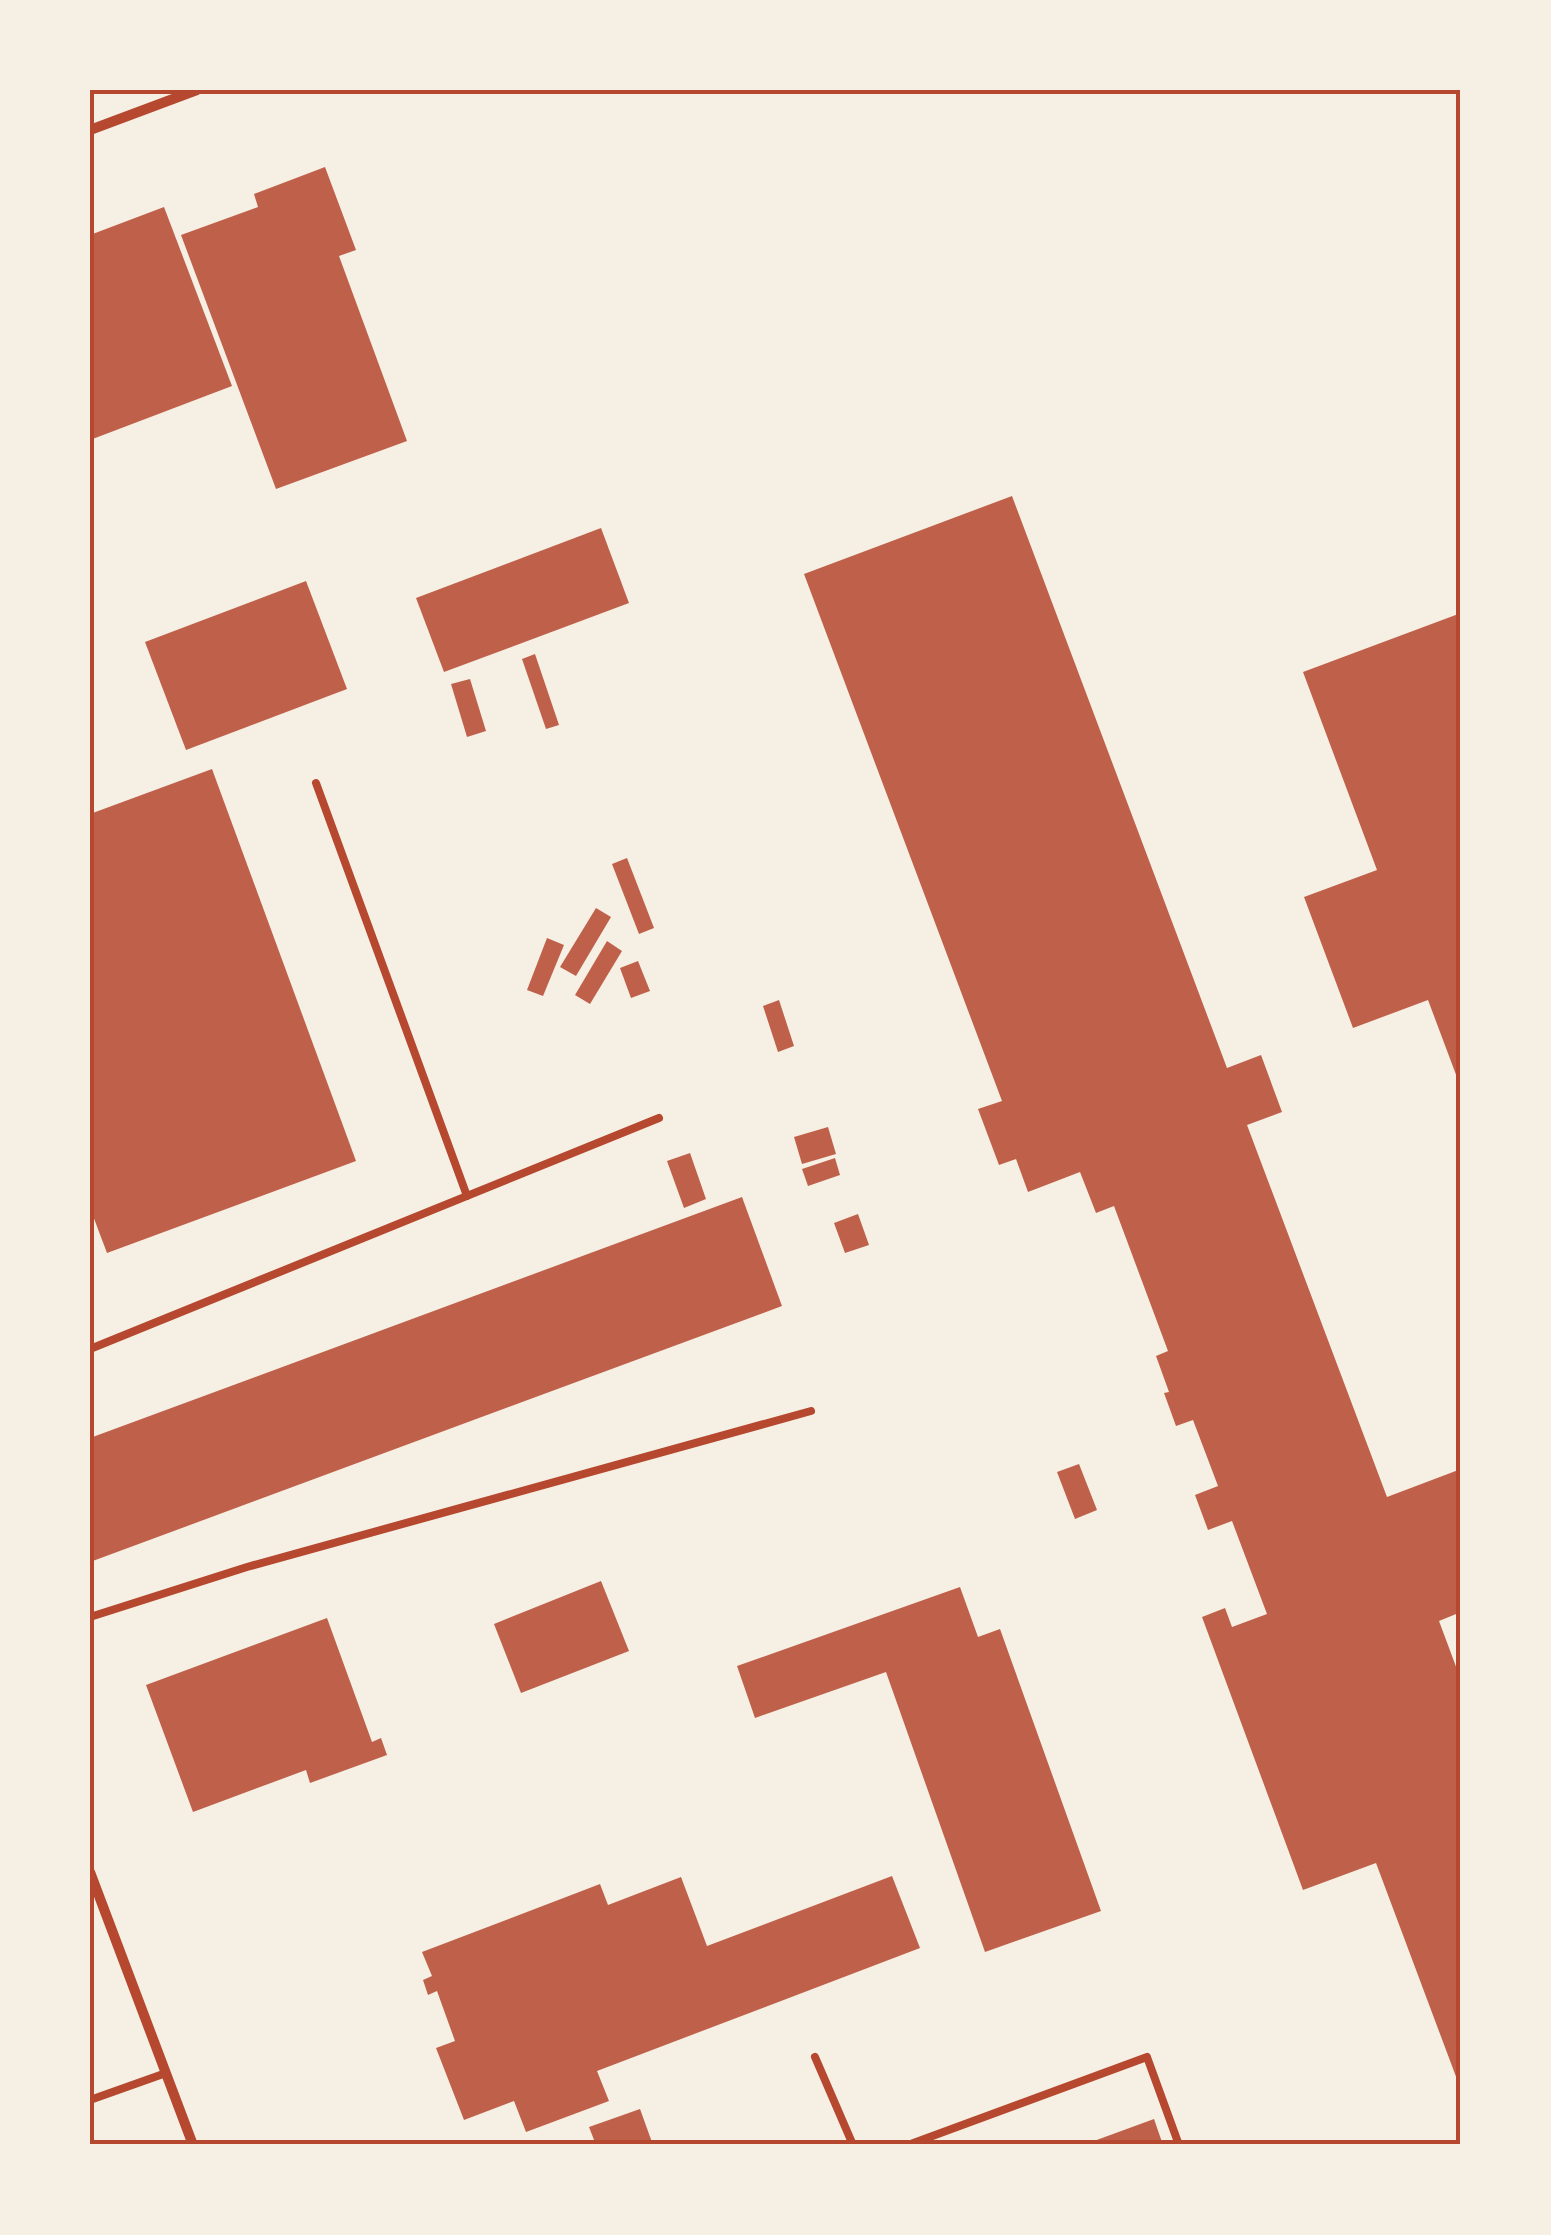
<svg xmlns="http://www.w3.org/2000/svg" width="1551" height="2235" font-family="Manrope,sans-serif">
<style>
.building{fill:#bf614a}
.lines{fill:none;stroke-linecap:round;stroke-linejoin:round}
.service{stroke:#b5482f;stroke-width:8}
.minor{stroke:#b5482f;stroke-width:10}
.neatline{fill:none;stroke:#b5482f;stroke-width:4}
</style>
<rect width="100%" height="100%" fill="#f6efe4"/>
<g class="building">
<polygon points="325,167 356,250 339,256 407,441 276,489 181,235 258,207 254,194"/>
<polygon points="164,207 232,386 90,440 90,235"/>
<polygon points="1012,496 1227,1068 1261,1055 1282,1112 1247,1125 1387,1497 1461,1469 1461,1612 1439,1621 1461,1680 1461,2090 1376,1863 1303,1890 1202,1617 1225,1608 1232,1627 1267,1614 1232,1521 1208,1530 1195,1495 1218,1486 1193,1420 1176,1426 1164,1393 1169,1392 1156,1356 1168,1351 1114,1206 1096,1213 1080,1172 1028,1192 1016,1159 999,1165 978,1109 1002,1101 804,574"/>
<polygon points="601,528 629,603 444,672 416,598"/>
<polygon points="306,581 347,689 186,750 145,642"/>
<polygon points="1461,613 1461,1088 1428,1000 1353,1028 1304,897 1377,870 1303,672"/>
<polygon points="535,654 559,725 546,729 522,659"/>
<polygon points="470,679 486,731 467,737 451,684"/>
<polygon points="212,769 356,1161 107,1253 90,1208 90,814"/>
<polygon points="627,858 654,928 639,934 612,864"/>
<polygon points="596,908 611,917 576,976 560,967"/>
<polygon points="547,938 564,945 543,996 527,990"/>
<polygon points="607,941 622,951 590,1004 575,995"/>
<polygon points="638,961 650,991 631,998 620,968"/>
<polygon points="779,1000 794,1046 778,1052 763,1006"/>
<polygon points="828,1127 836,1154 802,1164 794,1137"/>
<polygon points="690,1153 706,1199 684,1208 667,1161"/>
<polygon points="835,1158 840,1175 808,1186 802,1169"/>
<polygon points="742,1197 782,1306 90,1562 90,1438"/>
<polygon points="858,1214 869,1245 845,1253 834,1223"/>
<polygon points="1079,1464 1097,1510 1075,1519 1057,1472"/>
<polygon points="601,1581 629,1651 521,1693 494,1624"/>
<polygon points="960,1587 978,1637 1000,1629 1101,1911 985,1952 886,1672 755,1718 737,1666"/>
<polygon points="327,1618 372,1742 381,1738 387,1755 310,1783 306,1770 193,1812 146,1685"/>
<polygon points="892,1876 920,1948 597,2071 609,2101 526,2132 514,2101 464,2120 436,2048 455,2041 437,1991 428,1995 423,1980 432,1976 422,1952 600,1884 608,1905 681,1877 707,1946"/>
<polygon points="640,2109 653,2145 596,2145 589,2127"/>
<polygon points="1154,2119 1163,2145 1083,2145"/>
</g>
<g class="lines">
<g class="service">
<polyline points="316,783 467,1196"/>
<polyline points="90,1349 659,1118"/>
<polyline points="90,1617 247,1567 811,1411"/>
<polyline points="815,2057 853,2145"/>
<polyline points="90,2100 166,2073"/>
<polyline points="908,2145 1147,2057 1179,2145"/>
</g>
<g class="minor">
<polyline points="90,130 197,90"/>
<polyline points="90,1872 193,2145"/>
</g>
</g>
<rect width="1551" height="2235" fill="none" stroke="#f6efe4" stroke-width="185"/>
<rect x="92" y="92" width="1366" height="2050" class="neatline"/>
</svg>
